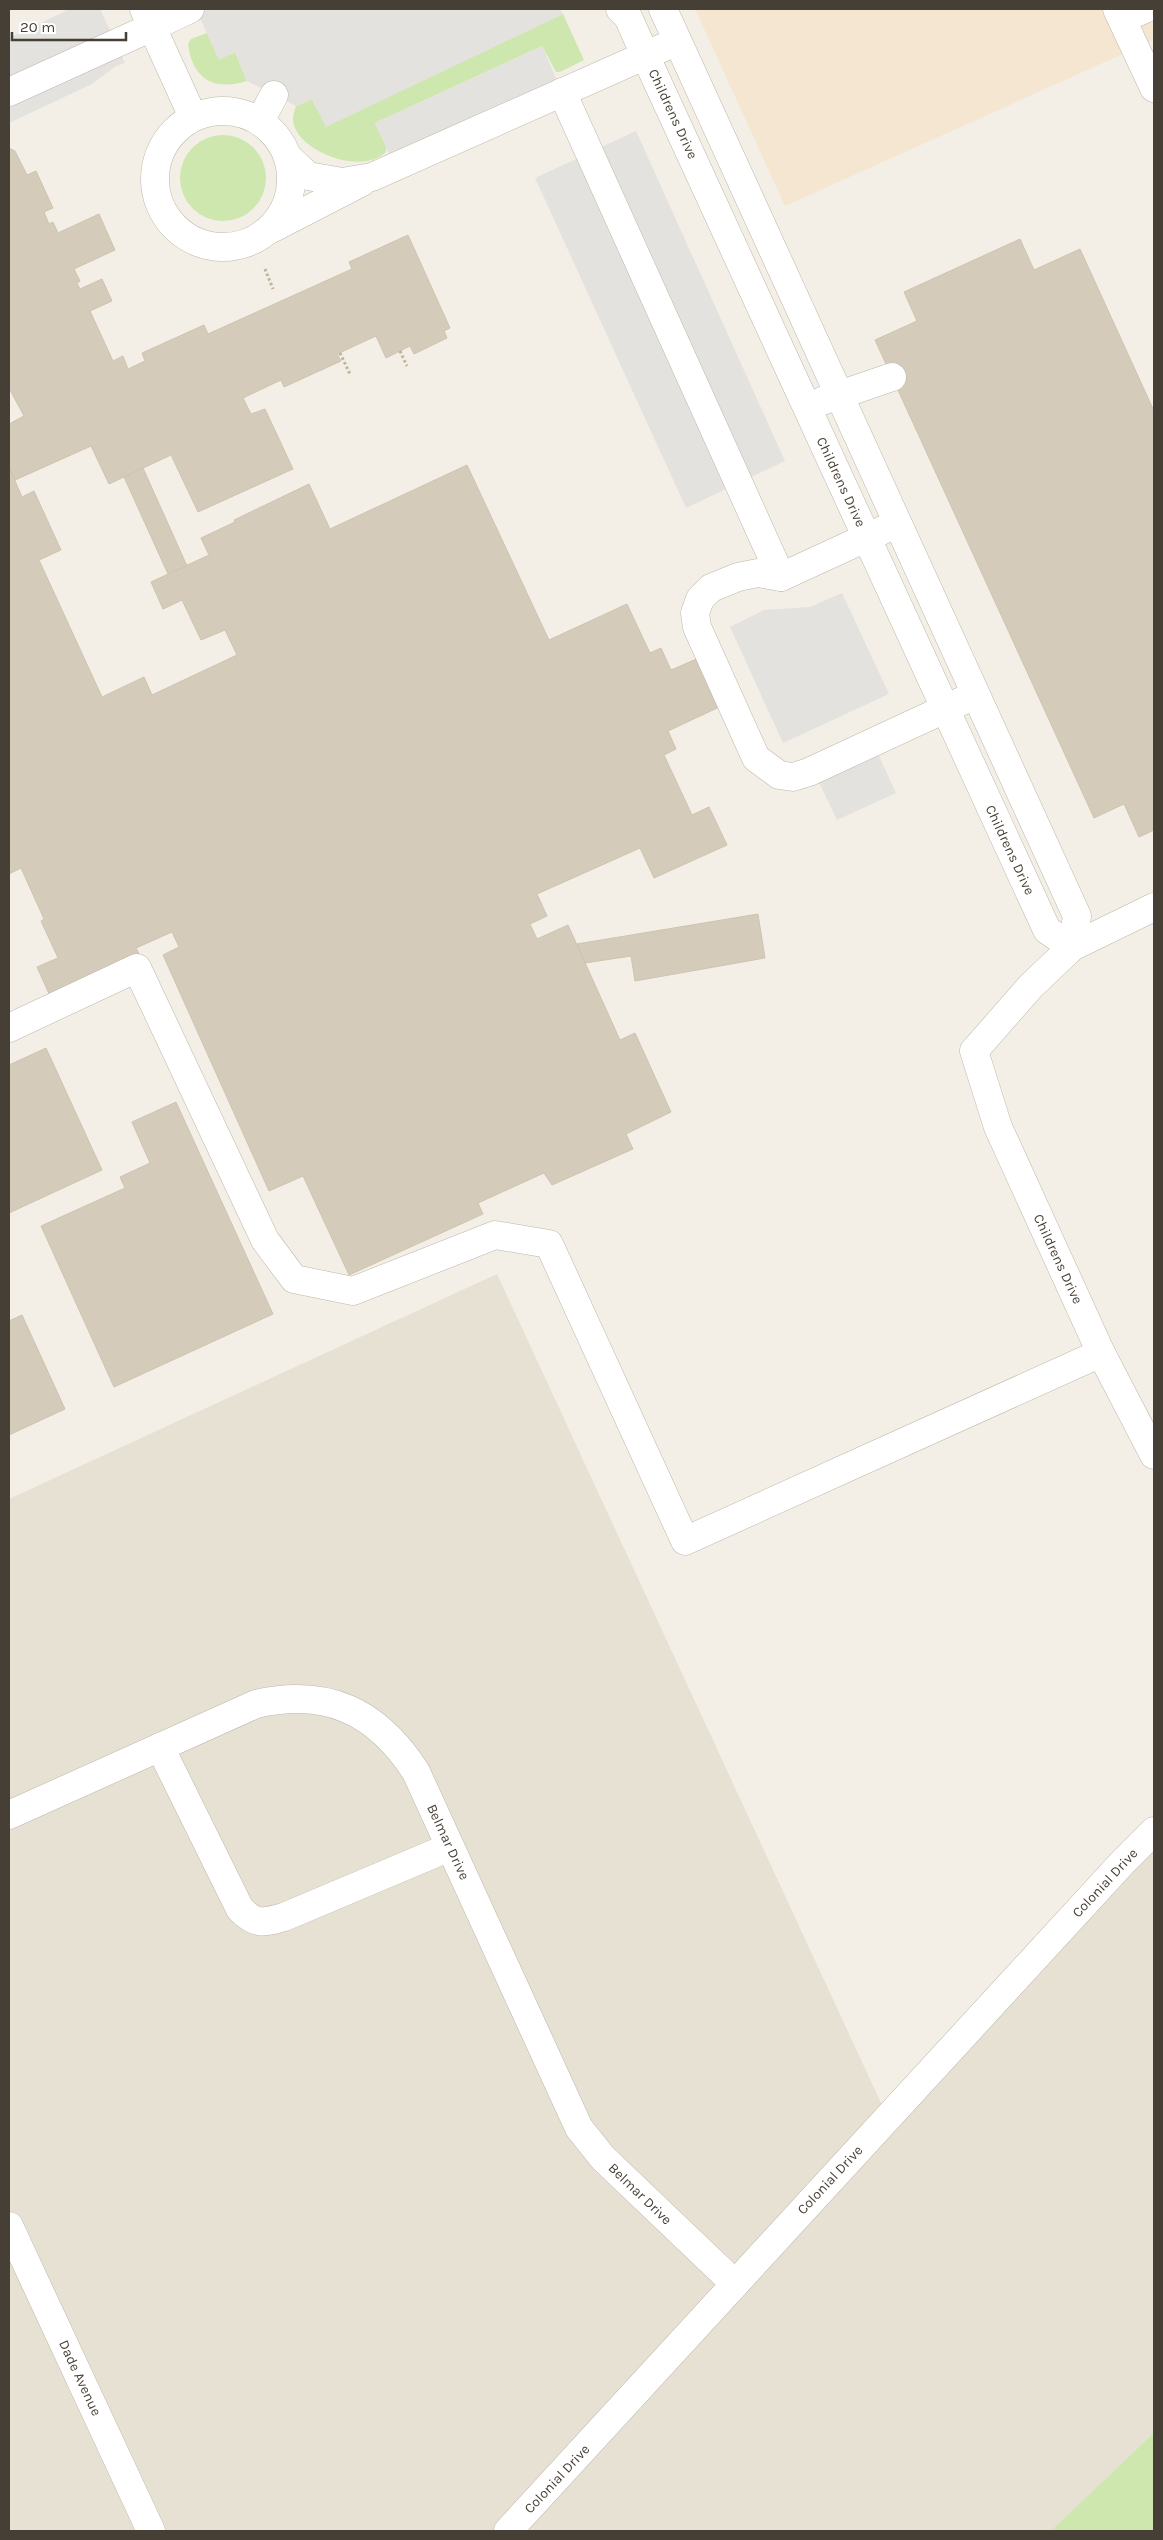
<svg xmlns="http://www.w3.org/2000/svg" width="1163" height="2540" font-family="Karla,sans-serif">
<style>
.residential{fill:#e7e1d4}
.commercial{fill:#f5e6d1}
.green{fill:#cde7af}
.parking{fill:#e4e2de}
.building{fill:#d5cbbb;stroke:#cfc3af}
.lines{fill:none;stroke-linecap:round;stroke-linejoin:round}
.minor-casing{stroke:#beb7a9;stroke-width:29}
.path{stroke:#c0b39a;stroke-width:3;stroke-dasharray:2.5 2.5;stroke-linecap:butt}
.minor{stroke:#fff;stroke-width:28}
.labels{text-anchor:middle;dominant-baseline:central;stroke-width:5;stroke-linejoin:round;paint-order:stroke}
.street-label{font-size:14px;fill:#463f35;stroke:#fff}
</style>
<rect width="100%" height="100%" fill="#f3efe6"/>
<polygon class="residential" points="497,1274 888,2118 1154,1831 1154,2531 9,2531 9,1499"/>
<polygon class="commercial" points="695,9 1154,9 1154,40 785,206"/>
<g class="green">
<path d="M563 14 584 60 560 72H556L542 46 375 123 386 147V152C361 177 292 149 293 118 293 114 295 110 296 106L312 99 326 126Z"/>
<path d="M207 33 219 59 235 52 247 81C214 91 193 80 188 44L191 39Z"/>
<circle cx="223" cy="178" r="43"/>
<polygon points="1154,2433 1154,2531 1051,2531"/>
</g>
<g class="parking">
<polygon points="70,9 100,9 125,63 116,66 92,84 9,123 9,38"/>
<polygon points="196,9 560,9 563,14 326,127 312,99 296,106 247,81 235,52 219,60"/>
<polygon points="542,46 562,92 395,167 375,123"/>
<polygon points="636,131 785,461 686,508 535,178"/>
<polygon points="842,593 889,694 783,743 730,627 764,610 810,607"/>
<polygon points="873,743 896,793 837,820 813,770"/>
</g>
<g class="building">
<polygon points="9,148 15,151 27,175 36,171 53,208 44,212 49,224 53,222 58,233 99,214 115,250 74,269 80,281 77,283 80,289 102,279 112,301 90,311 113,361 123,356 128,369 145,361 142,353 204,325 208,334 352,269 349,262 408,235 450,328 444,331 447,338 414,354 410,346 386,358 376,336 337,354 341,361 284,387 281,380 243,398 251,414 265,409 293,469 198,512 171,455 109,484 91,446 15,480 9,467 9,424 24,416 9,388"/>
<polygon points="1020,239 1034,270 1080,249 1154,411 1154,830 1139,837 1124,804 1094,818 875,340 917,321 904,292"/>
<polygon points="467,465 549,640 627,604 650,653 661,648 671,670 708,654 730,702 668,731 676,749 664,755 692,815 709,807 727,845 654,878 640,848 537,894 547,916 530,924 537,939 568,925 620,1040 635,1033 671,1112 626,1134 633,1149 552,1185 544,1173 478,1203 483,1214 349,1275 303,1176 269,1191 163,955 179,947 172,932 136,948 140,956 50,996 37,967 58,958 41,921 44,919 21,868 9,874 9,467 22,497 34,491 61,550 39,560 102,697 144,677 152,695 237,655 225,630 201,640 182,600 163,609 151,582 209,555 201,538 235,522 234,520 309,484 330,529"/>
<polygon points="143,468 187,566 168,574 124,477"/>
<polygon points="758,914 765,958 635,981 631,956 585,963 577,944"/>
<polygon points="46,1048 102,1170 9,1213 9,1065"/>
<polygon points="176,1102 273,1314 114,1387 41,1226 125,1188 120,1177 150,1163 132,1122"/>
<polygon points="22,1315 65,1409 9,1435 9,1321"/>
</g>
<g class="lines">
<defs>
<g id="minor">
<polyline points="190,9 152,27 193,117"/>
<polyline points="620,9 628,17 645,55 1047,930 1072,947"/>
<polyline points="663,9 1077,916 1072,947"/>
<polyline points="1117,9 1154,88"/>
<polyline points="1122,19 1145,9"/>
<polyline points="9,92 152,27 144,9"/>
<polyline points="562,92 781,577"/>
<circle cx="223" cy="179" r="68"/>
<polyline points="260,121 274,95"/>
<polyline points="289,158 308,176 342,182 372,177 662,48"/>
<polyline points="271,229 362,182"/>
<polyline points="822,401 892,377"/>
<polyline points="883,530 781,577 758,573 738,577 711,588 700,599 695,613 697,627 756,758 779,775 793,777 809,772 962,701"/>
<polyline points="1154,907 1072,947 1031,986 974,1051 998,1127 1101,1353 1154,1455"/>
<polyline points="9,1028 137,968 265,1240 294,1279 353,1291 495,1235 549,1244 685,1541 1101,1353"/>
<path d="M160 1747 240 1909C256 1925 263 1923 284 1917L450 1847"/>
<path d="M9 1815 256 1704C327 1688 377 1711 416 1772L579 2128 603 2158 735 2284"/>
<polyline points="9,2226 151,2531"/>
<polyline points="508,2531 1122,1863 1154,1831"/>
</g>
</defs>
<use href="#minor" class="minor-casing"/>
<g class="path">
<polyline points="265,269 273,289"/>
<polyline points="400,351 407,366"/>
<polyline points="340,353 350,374"/>
</g>
<use href="#minor" class="minor"/>
</g>
<g class="labels">
<g class="street-label">
<text transform="translate(673 114) rotate(65)">Childrens Drive</text>
<text transform="translate(841 482) rotate(65)">Childrens Drive</text>
<text transform="translate(1010 850) rotate(65)">Childrens Drive</text>
<text transform="translate(1058 1259) rotate(65)">Childrens Drive</text>
<text transform="translate(448 1842) rotate(65)">Belmar Drive</text>
<text transform="translate(1105 1883) rotate(-47)">Colonial Drive</text>
<text transform="translate(830 2180) rotate(-47)">Colonial Drive</text>
<text transform="translate(640 2194) rotate(44)">Belmar Drive</text>
<text transform="translate(80 2378) rotate(65)">Dade Avenue</text>
<text transform="translate(557 2479) rotate(-47)">Colonial Drive</text>
</g>
</g>
<rect width="1163" height="2540" fill="none" stroke="#463f35" stroke-width="20"/>
<path d="M12 32v8h114v-8" fill="none" stroke="#463f35" stroke-width="2.5"/>
<text x="20" y="32" font-size="15" fill="#463f35" stroke="#ffffff" stroke-width="4" paint-order="stroke">20 m</text>
</svg>
